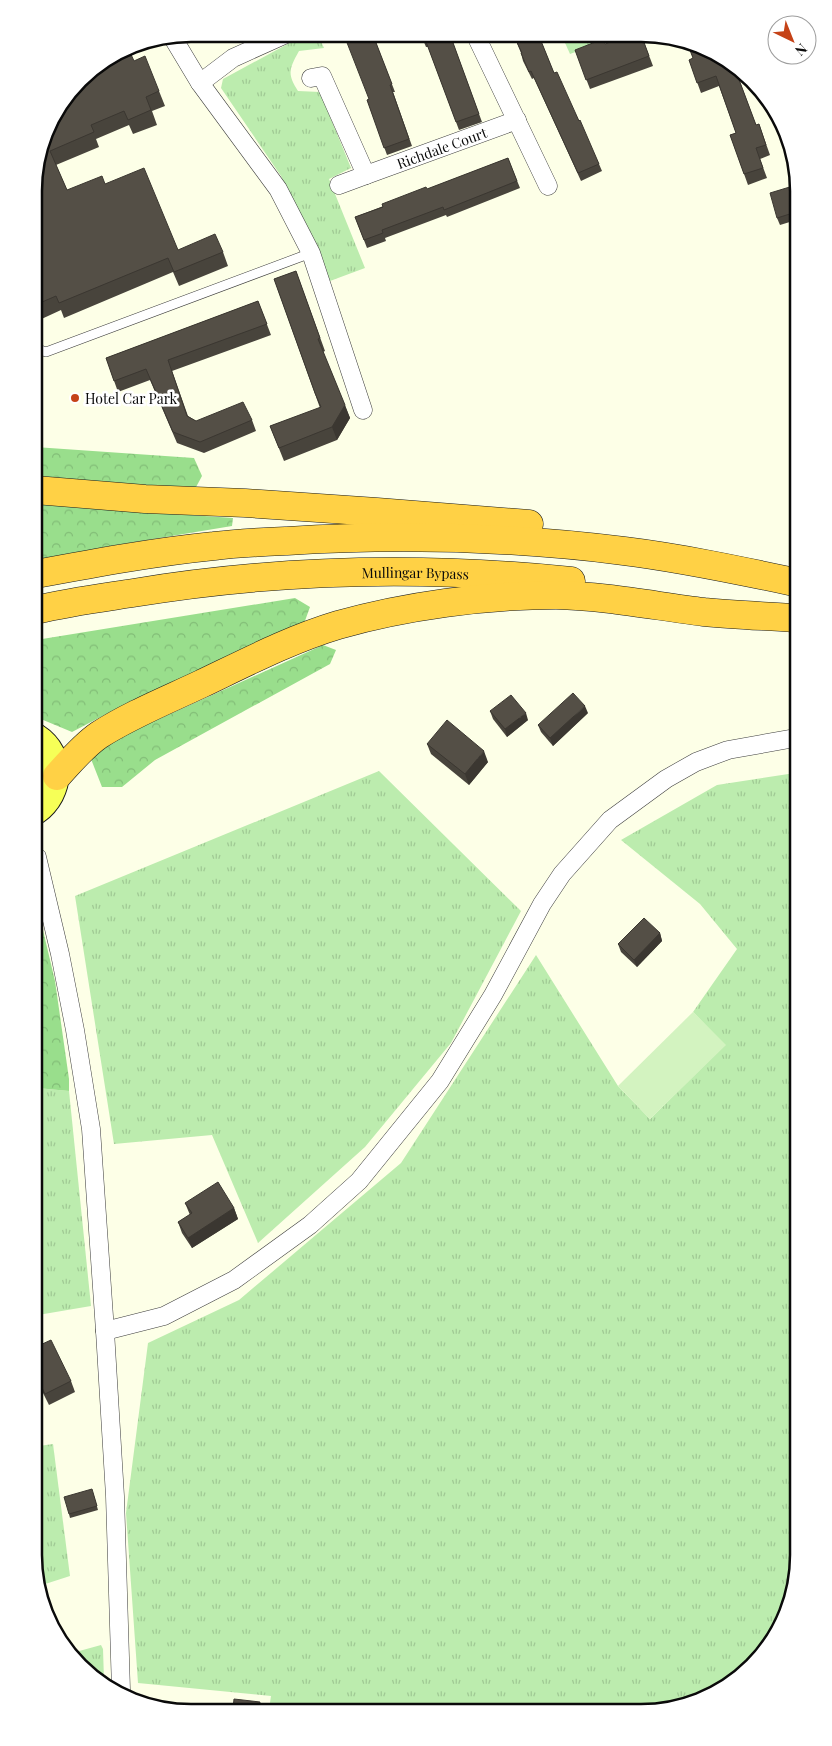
<svg xmlns="http://www.w3.org/2000/svg" width="832" height="1746" font-family="'Playfair Display',serif">
<style>
.grass{fill:url(#grass-tufts)}
.forest{fill:url(#forest-crowns)}
.pitch{fill:#d3f3c0}
.lines{fill:none;stroke-linecap:round;stroke-linejoin:round}
.lane-casing{stroke:#3d3d3d;stroke-width:10}
.street-casing{stroke:#3d3d3d;stroke-width:19}
.primary-casing{stroke:#1b1b1b;stroke-width:28}
.highway-casing{stroke:#1b1b1b;stroke-width:29}
.lane{stroke:#fff;stroke-width:9}
.street{stroke:#fff;stroke-width:18}
.primary{stroke:#f6ff57;stroke-width:26}
.highway{stroke:#ffd145;stroke-width:28}
.wall{fill:#48443c}
.shaded-wall{fill:#3b3731}
.building{fill:#544f46;stroke:#3b3731}
.poi-dot{fill:#c54217;stroke:#fff;stroke-width:2}
.labels{text-anchor:middle;dominant-baseline:central;stroke-width:5;stroke-linejoin:round;paint-order:stroke}
.street-label{font-size:14px;fill:#0a0a0a;stroke:#fff}
.poi-label{font-size:14px;fill:#0a0a0a;stroke:#fff;text-anchor:start}
.rim{fill:none;stroke:#0a0a0a;stroke-width:2.5}
</style>
<defs>
<pattern id="grass-tufts" width="24" height="20" patternUnits="userSpaceOnUse" patternTransform="scale(1.25)"><rect width="24" height="20" fill="#bcecae"/><path d="M3 7l-1-3M5 7V3M7 7l1-3M15 17l-1-3M17 17v-4M19 17l1-3" fill="none" stroke="#a0c994"/></pattern>
<pattern id="forest-crowns" width="20" height="18" patternUnits="userSpaceOnUse" patternTransform="scale(1.25)"><rect width="20" height="18" fill="#99de8c"/><path d="M2 6a3 3 0 1 1 6 0M12 15a3 3 0 1 1 6 0" fill="none" stroke="#82bd77"/></pattern>
</defs>
<rect width="100%" height="100%" fill="#fdffe7"/>
<g class="grass">
<path d="M306 34 318 35 324 48 299 51C289 69 287 74 298 91L320 92 351 168 329 179 365 268 330 281 281 176 221 88 223 79Z"/>
<polygon points="562,36 586,36 597,44 570,54"/>
<polygon points="379,771 521,911 451,1043 365,1147 258,1243 212,1135 114,1144 75,896"/>
<polygon points="795,773 798,1565 786,1614 759,1658 728,1686 681,1707 269,1709 271,1696 138,1683 126,1513 148,1343 239,1300 401,1163 536,955 618,1086 650,1119 725,1045 693,1012 737,949 700,904 621,840 717,785"/>
<polygon points="37,1088 69,1091 91,1306 38,1315"/>
<polygon points="53,1444 70,1576 39,1586 39,1446"/>
<polygon points="101,1645 103,1649 104,1681 87,1673 72,1653"/>
</g>
<g class="forest">
<polygon points="35,447 194,458 202,476 195,489 35,479"/>
<polygon points="35,504 233,518 232,526 105,547 35,562"/>
<polygon points="295,598 310,607 302,629 133,700 72,732 36,717 36,640"/>
<polygon points="323,645 336,650 330,664 155,760 122,787 102,787 91,759 108,742"/>
<polygon points="37,905 55,981 69,1079 69,1091 37,1088"/>
</g>
<polygon class="pitch" points="693,1012 726,1045 650,1119 618,1086"/>
<g class="lines">
<defs>
<polyline id="lane" points="35,348 46,352 311,253"/>
<g id="street">
<polyline points="476,36 548,186"/>
<polyline points="173,38 200,83 278,189 311,253 363,410"/>
<path id="s1" d="M311 78 322 76 366 175 517 120"/>
<polyline points="200,83 233,58 286,34"/>
<polyline points="339,185 366,175"/>
<polyline points="37,857 60,954 75,1030 91,1129 105,1331 115,1496 121,1690"/>
<polyline points="105,1331 164,1316 234,1280 310,1225 359,1181 440,1081 493,995 542,904 562,874 610,820 666,779 696,762 728,750 795,738"/>
</g>
<path id="primary" d="M36 737C64 755 61 793 36 811"/>
<g id="highway">
<polyline points="35,490 145,499 245,503 377,512 529,524"/>
<path d="M36 574C95 563 154 552 214 546 238 543 263 542 287 541 399 534 513 537 624 551 681 558 738 570 794 582"/>
<path id="s2" d="M36 610C68 602 100 598 133 593 278 569 425 566 571 581"/>
<path d="M57 776C70 762 83 746 99 735 130 715 167 700 201 684 245 663 291 639 338 625 405 606 486 595 556 595 606 596 655 606 704 612 734 615 765 616 794 618"/>
</g>
</defs>
<use href="#lane" class="lane-casing"/>
<use href="#street" class="street-casing"/>
<use href="#primary" class="primary-casing"/>
<use href="#highway" class="highway-casing"/>
<use href="#lane" class="lane"/>
<use href="#street" class="street"/>
<use href="#primary" class="primary"/>
<use href="#highway" class="highway"/>
</g>
<g class="wall">
<polygon points="373,35 395,92 393,92 412,146 387,155 367,100 369,99"/>
<polygon points="421,35 450,41 452,40 482,122 459,130 428,47 426,47"/>
<polygon points="514,36 539,36 554,73 579,121 599,164 602,171 581,181 534,78 532,79 523,61 521,53"/>
<polygon points="642,37 653,66 590,89 575,50"/>
<polygon points="688,45 741,71 743,77 739,79 756,125 759,124 770,155 760,159 767,178 748,185 730,135 736,133 719,86 701,93 689,60 693,58"/>
<polygon points="134,61 159,91 165,106 152,111 157,125 133,134 129,125 96,139 99,147 56,165 67,190 105,184 178,250 223,252 228,266 179,286 173,272 64,318 61,310 35,322 34,181 50,122"/>
<polygon points="508,158 520,188 447,217 446,215 385,238 386,241 367,248 355,217"/>
<polygon points="793,186 793,221 780,225 777,218"/>
<polygon points="296,271 325,351 323,352 350,418 337,440 284,461 270,426 320,408 274,279"/>
<polygon points="258,301 271,335 172,371 188,416 196,421 252,420 256,431 204,453 177,443 150,380 118,392 106,358"/>
<polygon points="490,711 528,720 507,737 493,719"/>
<polygon points="588,713 553,746 541,732 538,725"/>
<polygon points="427,744 488,762 469,785 431,754"/>
<polygon points="660,933 662,941 637,967 621,952 618,944"/>
<polygon points="185,1203 234,1208 238,1219 192,1248 182,1233 178,1222 190,1215"/>
<polygon points="38,1346 71,1381 75,1392 49,1405 38,1383"/>
<polygon points="93,1493 98,1510 70,1518 69,1514"/>
</g>
<g class="shaded-wall">
<polygon points="345,405 350,418 337,440 332,427"/>
<polygon points="585,706 588,713 553,746 550,738"/>
<polygon points="526,713 528,720 507,737 505,729"/>
<polygon points="484,751 488,762 469,785 465,774"/>
<polygon points="660,933 662,941 637,967 634,960"/>
<polygon points="234,1208 238,1219 192,1248 188,1238"/>
</g>
<g class="building">
<polygon points="344,35 373,35 392,84 390,85 409,139 384,148 367,100 369,99"/>
<polygon points="421,35 448,35 450,41 452,40 479,114 456,122 425,39 423,40"/>
<polygon points="514,36 539,36 554,73 557,72 579,121 580,120 599,164 578,173 531,71 529,72 521,53 522,53"/>
<polygon points="625,36 642,37 649,56 586,80 575,50 603,39 605,44"/>
<polygon points="688,45 735,69 756,125 759,124 766,145 756,148 763,168 744,174 730,135 736,133 716,76 697,83 689,60 693,58"/>
<polygon points="129,50 134,61 145,56 159,91 146,97 151,110 128,120 124,111 91,125 94,132 50,151 67,190 102,176 105,184 144,168 178,250 215,234 223,252 174,272 168,258 59,303 56,296 35,305 34,181 50,122 87,73 113,57"/>
<polygon points="508,158 517,181 444,210 443,207 382,230 383,233 364,240 355,217 383,207 382,204 426,187 427,189"/>
<polygon points="793,186 793,213 777,218 770,193"/>
<polygon points="793,235 793,244 790,236"/>
<polygon points="296,271 320,338 318,339 345,405 332,427 279,448 270,426 321,407 315,393 274,279"/>
<polygon points="258,301 267,324 168,360 187,416 196,421 243,402 252,420 200,442 173,432 146,369 114,381 106,358"/>
<polygon points="573,693 585,706 550,738 538,725"/>
<polygon points="511,695 526,713 505,729 490,711"/>
<polygon points="447,720 484,751 465,774 427,744"/>
<polygon points="644,918 660,933 634,960 618,944"/>
<polygon points="218,1182 234,1208 188,1238 178,1222 192,1213 185,1203"/>
<polygon points="51,1340 71,1381 45,1394 38,1380 38,1346"/>
<polygon points="92,1489 97,1506 69,1514 64,1497"/>
<polygon points="234,1699 260,1702 259,1709 233,1709"/>
</g>
<circle class="poi-dot" cx="75" cy="398" r="5"/>
<g class="labels">
<g class="street-label">
<text stroke="none"><textPath href="#s1" startOffset="200">Richdale Court</textPath></text>
<text stroke="none"><textPath href="#s2" startOffset="382">Mullingar Bypass</textPath></text>
</g>
<g class="poi-label">
<text x="85" y="398">Hotel Car Park</text>
</g>
</g>
<path d="M0 0H832V1746H0ZM191 42H641A149 149 0 0 1 790 191V1555A149 149 0 0 1 641 1704H191A149 149 0 0 1 42 1555V191A149 149 0 0 1 191 42Z" fill="#fff" fill-rule="evenodd"/>
<path class="rim" d="M191 42H641A149 149 0 0 1 790 191V1555A149 149 0 0 1 641 1704H191A149 149 0 0 1 42 1555V191A149 149 0 0 1 191 42Z"/>
<g transform="translate(792 40) rotate(137)"><circle r="24" fill="#ffffff" stroke="#9d9d9d"/>
<path d="M0-4L9 19L0 12L-9 19Z" fill="#c54217"/>
<text y="-8" font-size="14" font-weight="bold" text-anchor="middle" fill="#0a0a0a">N</text>
</g>
</svg>
